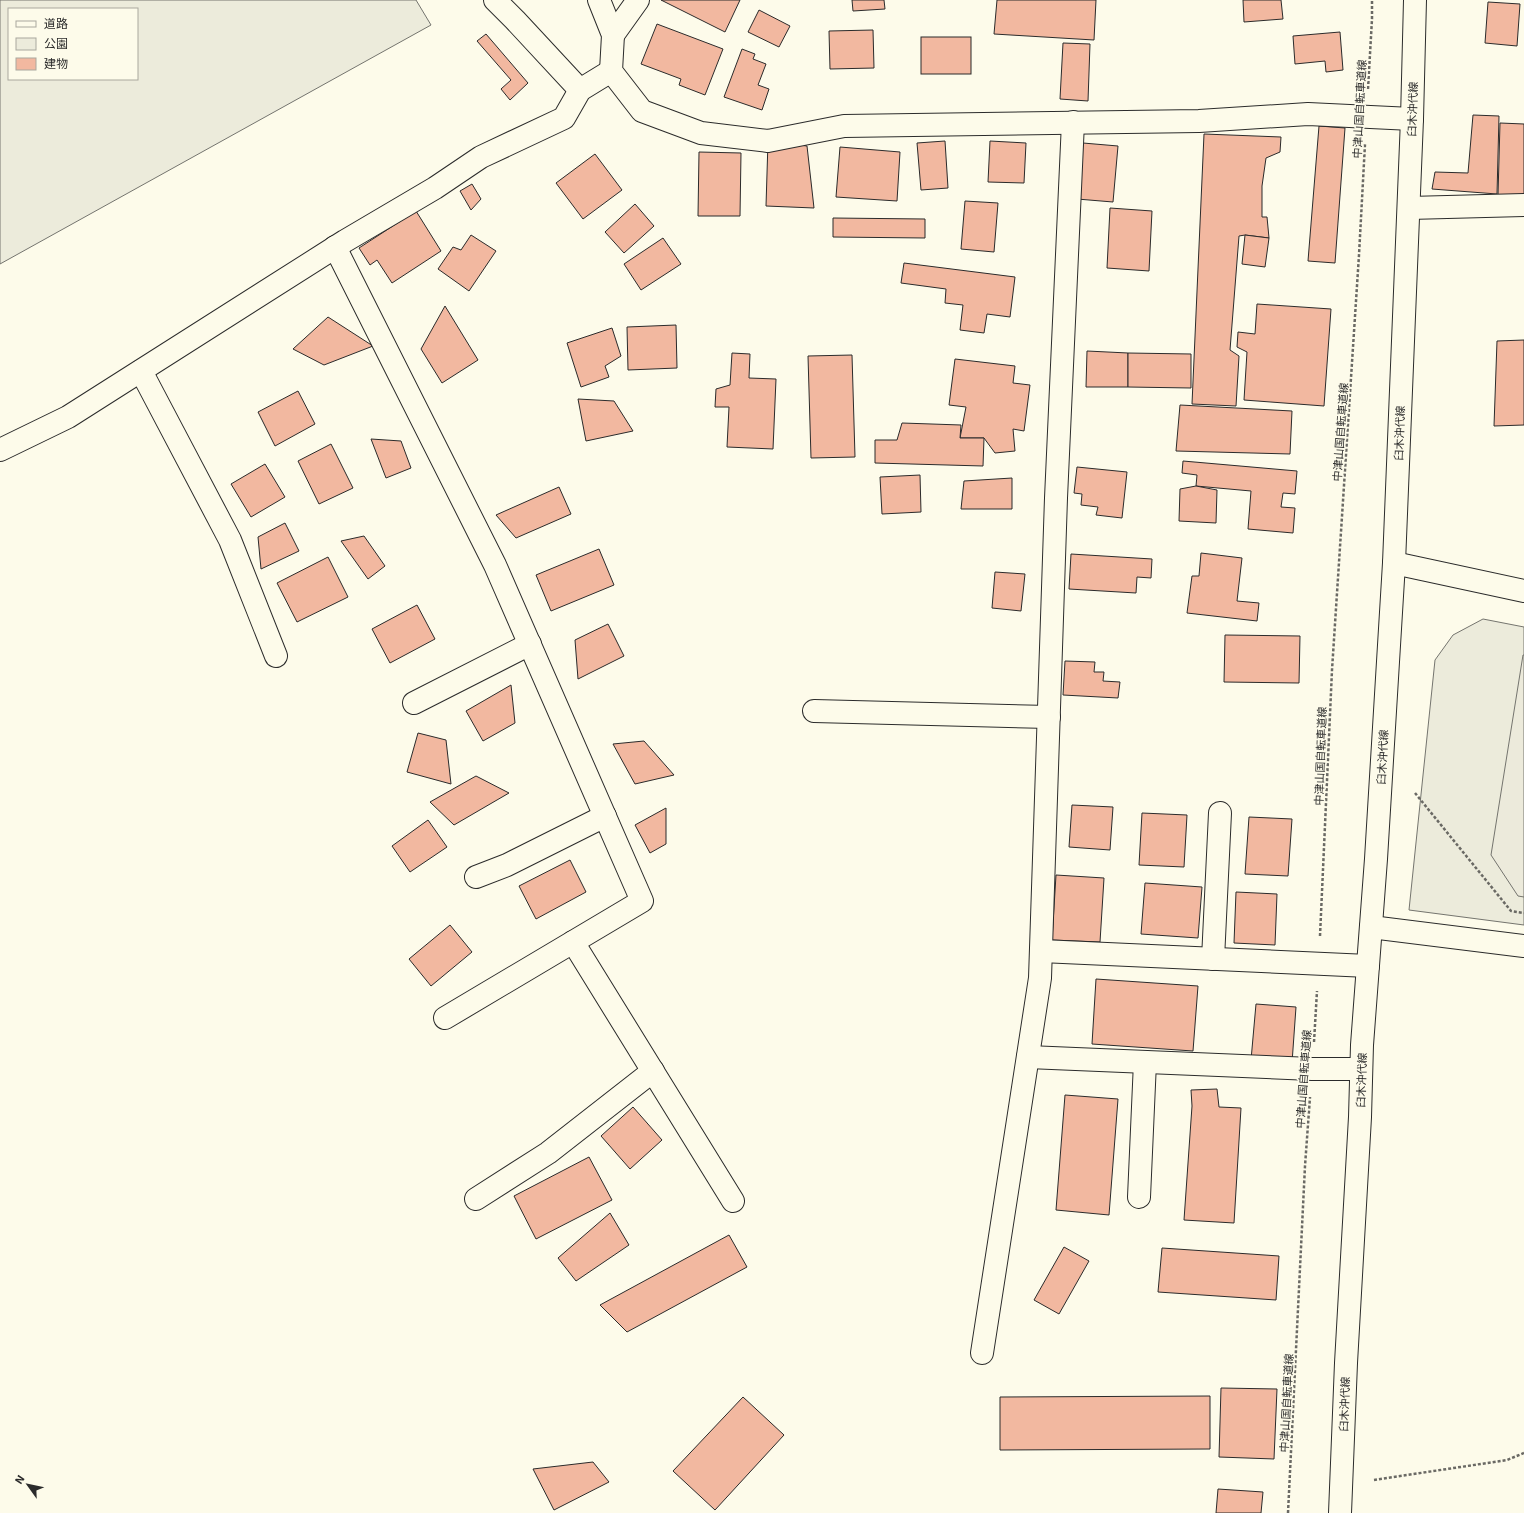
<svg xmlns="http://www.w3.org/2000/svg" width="1524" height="1513" font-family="'Exo 2','Noto Sans JP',sans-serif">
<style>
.green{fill:#ecebdb;stroke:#74746e;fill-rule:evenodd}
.parking{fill:#eceadb;stroke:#74746e}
.building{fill:#f2b8a0;stroke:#2b2b2b}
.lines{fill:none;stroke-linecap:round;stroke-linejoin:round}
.street-casing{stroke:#2b2b2b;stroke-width:24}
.secondary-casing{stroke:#2b2b2b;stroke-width:24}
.path{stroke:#6a6964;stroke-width:2.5;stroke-dasharray:3 2;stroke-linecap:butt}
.street{stroke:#fdfbea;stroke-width:22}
.secondary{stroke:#fdfbea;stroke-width:22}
.labels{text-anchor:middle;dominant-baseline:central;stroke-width:3;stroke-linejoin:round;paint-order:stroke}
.street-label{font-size:11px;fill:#2b2b2b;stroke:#fdfbea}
</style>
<rect width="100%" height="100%" fill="#fdfbea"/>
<g class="green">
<path d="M0 0H416L431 25 0 264ZM9 9H137V79H9Z"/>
<polygon points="1483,619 1524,627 1524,925 1409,910 1435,660 1453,635"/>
</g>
<polygon class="parking" points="1523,655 1524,655 1524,897 1518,896 1491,855"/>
<g class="building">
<polygon points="661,0 740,0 725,32"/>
<polygon points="852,0 884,0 885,9 853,11"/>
<polygon points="997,0 1096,0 1094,40 994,34"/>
<polygon points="1243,0 1281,0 1283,19 1244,22"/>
<polygon points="1488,2 1520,4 1517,46 1485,43"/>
<polygon points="759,10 790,26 779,47 748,32"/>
<polygon points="657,24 723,49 705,95 679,85 681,79 641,64"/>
<polygon points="873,30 874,68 830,69 829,31"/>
<polygon points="1340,32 1343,70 1326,72 1325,61 1295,64 1293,36"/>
<polygon points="486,34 528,83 510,100 501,89 511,80 477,41"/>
<rect x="921" y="37" width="50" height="37"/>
<polygon points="1063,43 1090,44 1088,101 1060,99"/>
<polygon points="742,49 755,54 753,59 766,64 758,85 769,89 762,110 724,97"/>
<polygon points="1473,115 1499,116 1497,194 1432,189 1435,172 1468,173"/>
<polygon points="1500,123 1524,124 1524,196 1498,195"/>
<polygon points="1319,126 1345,128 1335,263 1308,261"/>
<polygon points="1204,134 1281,137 1280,152 1266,158 1262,186 1262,217 1267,217 1269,238 1245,235 1239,236 1230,350 1239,356 1236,406 1192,404"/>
<polygon points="768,141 807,146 814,208 766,206"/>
<polygon points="945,141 948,188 921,190 917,143"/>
<polygon points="990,141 1026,143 1024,183 988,182"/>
<polygon points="1083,143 1118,146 1113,202 1077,199"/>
<polygon points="840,147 900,152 897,201 836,197"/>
<polygon points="699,152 741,153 740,216 698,216"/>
<polygon points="595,154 622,190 583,219 556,183"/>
<polygon points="472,184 481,199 471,210 460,191"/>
<polygon points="965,201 998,203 994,252 961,249"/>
<polygon points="635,204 654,226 624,253 605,232"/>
<polygon points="1110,208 1152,211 1149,271 1107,268"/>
<polygon points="416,211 441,251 392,283 377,260 370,265 359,248"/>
<polygon points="833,218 925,219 925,238 833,237"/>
<polygon points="471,235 496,251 469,291 438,269 453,247 461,250"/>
<polygon points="1245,235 1269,238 1265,267 1242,264"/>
<polygon points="663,238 681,264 641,290 624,264"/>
<polygon points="904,263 1015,277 1010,317 987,314 984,333 960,330 963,305 945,303 946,289 901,283"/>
<polygon points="1257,304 1331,309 1324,406 1244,400 1247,352 1237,347 1238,332 1255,334"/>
<polygon points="445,306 478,360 442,383 421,349"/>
<polygon points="328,317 373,346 324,365 293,349"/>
<polygon points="676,325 677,368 628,370 627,327"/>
<polygon points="612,328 621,356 605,366 609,377 581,387 567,343"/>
<polygon points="1524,340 1524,425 1494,426 1497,341"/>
<polygon points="1087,351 1128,353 1128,387 1086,387"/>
<polygon points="732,353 750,354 749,378 776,379 773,449 727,447 729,407 715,407 716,389 730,385"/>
<polygon points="1128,353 1191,354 1191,388 1128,387"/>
<polygon points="852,355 855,457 811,458 808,356"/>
<polygon points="955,359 1015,366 1013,383 1030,385 1024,431 1013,429 1015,451 995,453 984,438 960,438 966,407 949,405"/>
<polygon points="298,391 315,424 275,446 258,412"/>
<polygon points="578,399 614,401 633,431 586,441"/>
<polygon points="1180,405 1292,411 1290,454 1176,451"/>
<polygon points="902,423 961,425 960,438 984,438 983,466 875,463 875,440 897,440"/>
<polygon points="371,439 401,441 411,468 386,478"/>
<polygon points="331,444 353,488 319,504 298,461"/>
<polygon points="1183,461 1297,471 1295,494 1283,493 1281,507 1295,508 1293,533 1248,529 1251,491 1196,486 1197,475 1182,473"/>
<polygon points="265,464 285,497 251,517 231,484"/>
<polygon points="1077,467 1127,472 1122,518 1096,515 1098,507 1081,505 1082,494 1074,493"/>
<polygon points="920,475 921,512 882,514 880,477"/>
<polygon points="1012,478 1012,509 961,509 964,481"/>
<polygon points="1196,486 1217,490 1216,523 1179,521 1180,489"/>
<polygon points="559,487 571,514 516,538 496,515"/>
<polygon points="285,523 299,551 261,569 258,537"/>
<polygon points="364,536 385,566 368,579 341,541"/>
<polygon points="599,549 614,585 551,611 536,575"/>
<polygon points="1201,553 1242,558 1237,601 1259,603 1257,621 1187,613 1192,576 1199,576"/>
<polygon points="1071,554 1152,559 1151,578 1137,577 1136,593 1069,589"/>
<polygon points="328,557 348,597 297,622 277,583"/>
<polygon points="995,572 1025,574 1021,611 992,608"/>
<polygon points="417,605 435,639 390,663 372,629"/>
<polygon points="608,624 624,656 578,679 575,640"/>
<polygon points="1225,635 1300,636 1299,683 1224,682"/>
<polygon points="1065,661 1095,662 1094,672 1104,672 1103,681 1120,682 1118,698 1063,695"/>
<polygon points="511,685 515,723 483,741 466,711"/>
<polygon points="418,733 446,740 451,784 407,772"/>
<polygon points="644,741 674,775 635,784 613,744"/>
<polygon points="476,776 509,793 454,825 430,802"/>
<polygon points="1072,805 1113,807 1110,850 1069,847"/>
<polygon points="666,808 666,844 650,853 635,825"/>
<polygon points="1142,813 1187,815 1184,867 1139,865"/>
<polygon points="1249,817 1292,819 1288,876 1245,874"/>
<polygon points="428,820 447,847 410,872 392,846"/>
<polygon points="570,860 586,892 536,919 519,886"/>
<polygon points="1056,875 1104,878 1100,942 1052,940"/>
<polygon points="1145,883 1202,887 1198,938 1141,934"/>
<polygon points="1236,892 1277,894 1275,945 1234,943"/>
<polygon points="450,925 472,952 431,986 409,959"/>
<polygon points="1096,979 1198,986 1193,1051 1092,1044"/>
<polygon points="1256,1004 1296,1007 1292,1063 1251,1060"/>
<polygon points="1217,1089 1219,1107 1241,1108 1234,1223 1184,1220 1192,1106 1191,1090"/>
<polygon points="1065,1095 1118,1099 1109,1215 1056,1210"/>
<polygon points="633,1107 662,1140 630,1169 601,1136"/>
<polygon points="589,1157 612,1200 536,1239 514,1196"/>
<polygon points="610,1213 629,1245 576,1281 558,1258"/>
<polygon points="729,1235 747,1267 627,1332 600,1305"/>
<polygon points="1064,1247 1089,1261 1059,1314 1034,1300"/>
<polygon points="1162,1248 1279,1256 1276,1300 1158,1292"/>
<polygon points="1221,1388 1277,1389 1274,1459 1219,1457"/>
<polygon points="1210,1396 1210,1449 1000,1450 1000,1397"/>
<polygon points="743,1397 784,1435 715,1510 673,1471"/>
<polygon points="593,1462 609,1482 554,1510 533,1469"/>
<polygon points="1218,1489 1263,1492 1261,1513 1216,1513"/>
</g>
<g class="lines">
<defs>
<g id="street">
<polyline points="495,0 515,20 580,90"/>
<polyline points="599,0 613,35 611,71 642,111 701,133 768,141 844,126 1199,121 1308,114 1412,119"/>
<polyline points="613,35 638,0"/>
<polyline points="1409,208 1524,205"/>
<polyline points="335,247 495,565 642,901 445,1018"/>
<polyline points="141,371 230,540 276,656"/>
<polyline points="0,450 68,417 345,241 435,188 481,157 564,118 580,90 611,71"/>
<polyline points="414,703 530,644"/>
<polyline points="814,711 1049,717"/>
<polyline points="476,877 507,865 605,816"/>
<polyline points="1371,927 1524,946"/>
<polyline points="573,942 733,1201"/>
<polyline points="1041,951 1368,966"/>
<polyline points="1213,959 1220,813"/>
<polyline points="1028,1057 1312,1069 1361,1069"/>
<polyline points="1139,1197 1145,1062"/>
<polyline points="476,1199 548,1153 653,1071"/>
<polyline points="982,1353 1040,978 1056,498 1073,122"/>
</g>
<g id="secondary">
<polyline points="1394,563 1524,591"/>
<polyline points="1340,1513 1346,1363 1360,1117 1362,1045 1376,859 1394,563 1412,119 1415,0"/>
</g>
</defs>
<use href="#street" class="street-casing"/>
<use href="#secondary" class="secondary-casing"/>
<g class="path">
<polyline points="1368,89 1372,19 1372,0"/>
<polyline points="1415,793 1511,911 1524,913"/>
<polyline points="1320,936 1332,670 1359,255 1365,144"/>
<polyline points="1314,1042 1317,991"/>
<polyline points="1374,1480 1507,1460 1524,1453"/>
<polyline points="1288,1513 1305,1166 1310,1097"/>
</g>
<use href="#street" class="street"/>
<use href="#secondary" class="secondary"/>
</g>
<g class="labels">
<g class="street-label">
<text transform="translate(1359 109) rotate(-87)">中津山国自転車道線</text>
<text transform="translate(1412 109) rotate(-88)">臼木沖代線</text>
<text transform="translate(1340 432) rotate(-86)">中津山国自転車道線</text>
<text transform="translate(1399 433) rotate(-88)">臼木沖代線</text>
<text transform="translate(1320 756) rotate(-88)">中津山国自転車道線</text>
<text transform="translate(1382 757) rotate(-87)">臼木沖代線</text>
<text transform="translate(1303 1079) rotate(-86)">中津山国自転車道線</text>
<text transform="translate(1361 1080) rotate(-88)">臼木沖代線</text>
<text transform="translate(1286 1403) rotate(-87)">中津山国自転車道線</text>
<text transform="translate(1344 1404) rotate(-88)">臼木沖代線</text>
</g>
</g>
<rect x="8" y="8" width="130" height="72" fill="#fdfbea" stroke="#a9a89e"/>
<rect x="16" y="21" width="20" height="6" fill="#fdfbea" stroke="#a9a89e"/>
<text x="44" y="28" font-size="12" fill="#2b2b2b">道路</text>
<rect x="16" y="38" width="20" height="12" fill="#ecebdb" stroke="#a9a89e"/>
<text x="44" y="48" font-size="12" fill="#2b2b2b">公園</text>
<rect x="16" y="58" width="20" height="12" fill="#f2b8a0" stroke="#a9a89e"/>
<text x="44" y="68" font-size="12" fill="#2b2b2b">建物</text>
<g transform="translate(28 1485) rotate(303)" stroke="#fdfbea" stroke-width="3" paint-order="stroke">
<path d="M0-3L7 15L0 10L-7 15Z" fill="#2b2b2b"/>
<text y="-6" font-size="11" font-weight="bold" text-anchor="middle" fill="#2b2b2b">N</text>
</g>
</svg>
